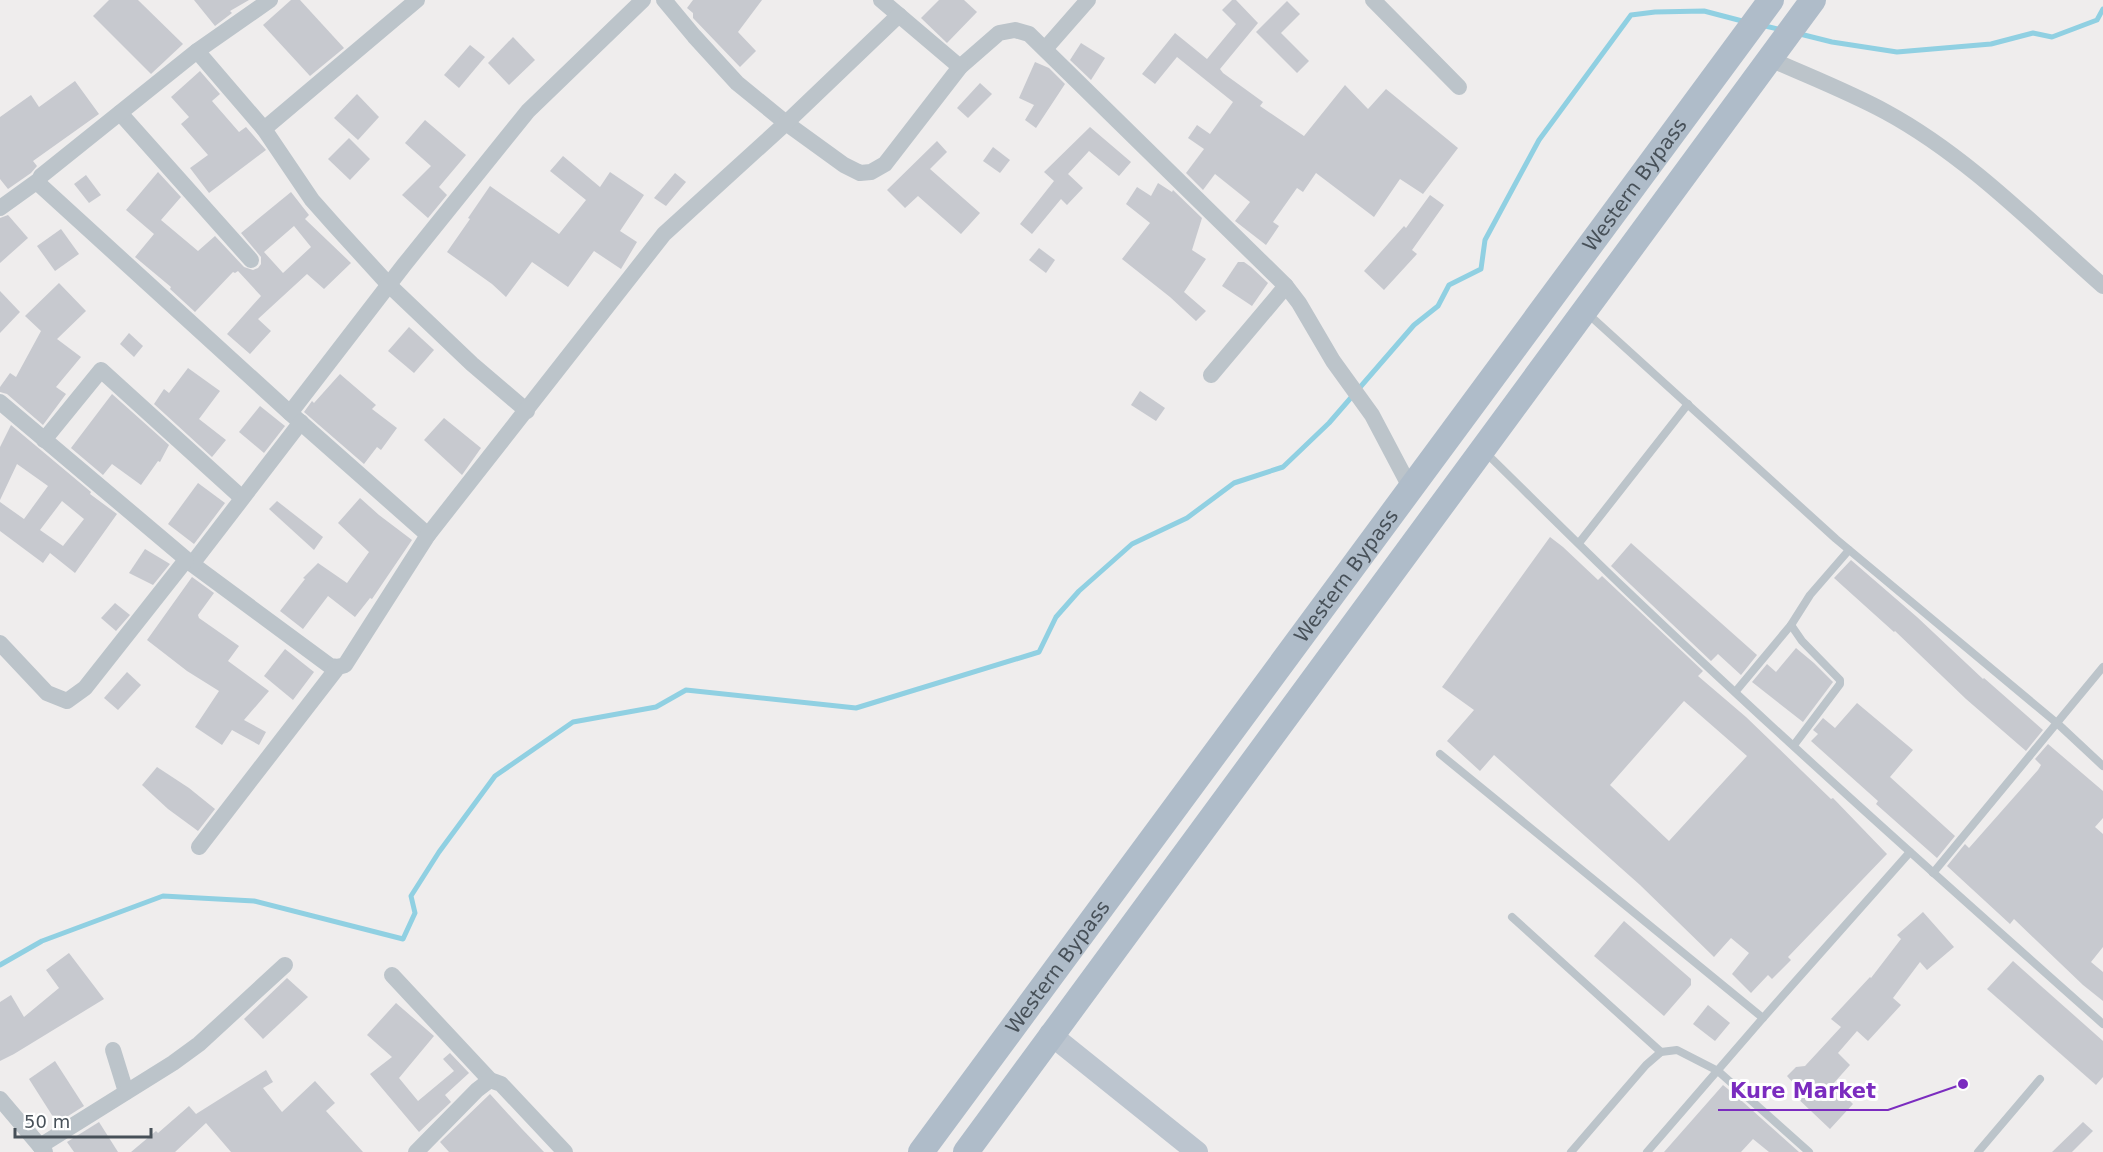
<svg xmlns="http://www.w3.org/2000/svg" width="2103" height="1152" font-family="'DejaVu Sans',sans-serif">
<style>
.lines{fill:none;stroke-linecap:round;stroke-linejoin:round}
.stream{stroke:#90d0e2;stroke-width:5}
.building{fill:#c7c9cf;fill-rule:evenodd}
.lane{stroke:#bcc4ca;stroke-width:8}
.street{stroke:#bcc4ca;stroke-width:16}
.secondary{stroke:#bcc5cf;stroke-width:22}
.primary{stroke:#afbcc9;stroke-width:26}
.labels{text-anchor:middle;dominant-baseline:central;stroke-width:6;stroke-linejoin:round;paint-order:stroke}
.street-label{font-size:20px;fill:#475058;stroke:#fff}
.leader{fill:none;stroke:#7b2cbf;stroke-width:2}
.callout-dot{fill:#7b2cbf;stroke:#fff;stroke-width:2}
.callout-label{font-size:21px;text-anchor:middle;font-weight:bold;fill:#7b2cbf;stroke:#fff;stroke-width:6;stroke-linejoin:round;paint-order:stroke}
</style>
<rect width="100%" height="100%" fill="#efeded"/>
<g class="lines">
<g class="stream">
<polyline points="1761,25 1782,30"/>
<polyline points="1796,33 1832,42 1897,52 1991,44 2033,33 2052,37 2097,20 2103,9"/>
<polyline points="0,965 42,941 163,896 254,901 403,939 415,913 411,896 439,852 495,776 573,722 656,707 686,690 856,708 1039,652 1056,617 1079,591 1132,544 1187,518 1234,483 1283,467 1329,423 1414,325 1438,306 1449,285 1481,269 1485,240 1539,140 1631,15 1655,12 1704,11 1746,22"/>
</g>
</g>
<g class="building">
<polygon points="109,0 138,0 183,44 151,74 93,16"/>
<polygon points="194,0 249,0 230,11 232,13 215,26"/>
<polygon points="291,0 300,0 344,48 310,76 263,25"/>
<polygon points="693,0 762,0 738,32 756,51 740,67 693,18 693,13 687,8"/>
<polygon points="939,0 964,0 977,12 947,43 921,18"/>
<polygon points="1232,0 1236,0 1258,23 1220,69 1223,73 1263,102 1260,106 1304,136 1345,85 1368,109 1386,89 1458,148 1423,194 1400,179 1374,217 1316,173 1303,192 1297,188 1273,222 1279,226 1266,245 1235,221 1250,202 1215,174 1203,190 1186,173 1204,149 1188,138 1197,125 1210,134 1233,102 1177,57 1155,84 1142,74 1175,33 1207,59 1236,24 1222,10"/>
<polygon points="1287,1 1300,14 1281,33 1309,61 1297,73 1256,32"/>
<polygon points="513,37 535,60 509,85 488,63"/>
<polygon points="1081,43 1105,58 1091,80 1070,60"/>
<polygon points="470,45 485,57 459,88 444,75"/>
<polygon points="1035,62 1049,68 1065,84 1036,128 1025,120 1034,105 1019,98"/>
<polygon points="200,71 220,94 212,101 239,132 246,127 266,150 209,193 190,168 208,155 181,124 189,117 171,97"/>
<polygon points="75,81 99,114 33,161 37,166 31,173 8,189 0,179 0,117 31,95 39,107"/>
<polygon points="980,83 992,94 968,118 957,108"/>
<polygon points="357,94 379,117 358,140 334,118"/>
<polygon points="425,120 466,155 439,187 447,195 428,218 402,195 431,166 405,143"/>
<polygon points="1090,127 1131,162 1119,176 1089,151 1068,174 1083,188 1067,205 1061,199 1032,234 1020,224 1054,181 1044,172"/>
<polygon points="349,138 370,159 350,180 328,159"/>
<polygon points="937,141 947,152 930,169 980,213 961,234 918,196 905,208 887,190"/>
<polygon points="993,147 1010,160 1000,173 983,161"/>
<polygon points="563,156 600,187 610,172 644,195 620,231 637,242 621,269 594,251 568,287 532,262 506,297 492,284 447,252 470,219 468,218 490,186 559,234 586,200 550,171"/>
<path d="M158 172 181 197 161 220 198 251 215 236 244 267 253 270 258 268 261 264V257L241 233 291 192 309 215 305 219 351 263 324 289 307 274 258 319 271 331 250 354 227 334 261 296 238 271 235 273 233 272 195 312 170 289 171 287 135 257 154 234 126 210ZM294 226 311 247 283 273 264 252Z"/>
<polygon points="675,173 686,182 666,206 654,198"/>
<polygon points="86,175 101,195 89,203 74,184"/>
<polygon points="1158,183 1172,192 1173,190 1202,218 1192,250 1206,259 1184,292 1206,311 1196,321 1170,297 1122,259 1150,223 1126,204 1137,187 1151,196"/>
<polygon points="1430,195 1444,205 1412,250 1417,254 1384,290 1364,271 1404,226 1406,228"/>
<polygon points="8,215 28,238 0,263 0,218"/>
<polygon points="61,229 79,254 55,271 37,246"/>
<polygon points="1039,248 1055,260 1046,273 1029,260"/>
<polygon points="1238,262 1244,262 1251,267 1268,283 1252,306 1222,286"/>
<polygon points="59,283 86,311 57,339 81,357 56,387 66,394 43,425 7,394 0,392 0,387 10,373 16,377 41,331 25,316"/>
<polygon points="0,291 20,312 0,333"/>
<polygon points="409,327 434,350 414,373 388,351"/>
<polygon points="129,333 143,346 134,357 120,344"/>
<polygon points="188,368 220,391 199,419 226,440 212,457 154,404 164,389 169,393"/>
<polygon points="340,374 376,405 372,409 397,428 381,450 377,447 364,464 304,412 312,401 314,403"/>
<polygon points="1140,391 1165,408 1156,421 1131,405"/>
<polygon points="112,394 169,445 160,462 158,461 141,485 112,464 103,475 71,448"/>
<polygon points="260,406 285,426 264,453 239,432"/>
<polygon points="444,418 481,448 462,475 424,440"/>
<path d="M11 425 91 492 90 494 117 514 75 573 50 553 43 563 0 531V502L24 519 48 486 17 464 0 500V447ZM62 501 84 519 63 546 40 530Z"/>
<polygon points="198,483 225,503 194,544 168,524"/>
<polygon points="360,498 379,515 412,540 372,599 370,598 355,617 328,596 303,629 280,611 305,579 303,578 318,563 347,583 369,552 338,523"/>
<polygon points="277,501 323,537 314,550 269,509"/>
<path d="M1550 537 1563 547 1598 580 1602 576 1703 671 1698 676 1746 717 1831 799 1833 798 1887 854 1788 957 1791 960 1772 979 1768 975 1751 993 1732 974 1749 953 1731 938 1714 957 1640 885 1494 755 1480 771 1447 741 1474 710 1442 687ZM1684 701 1747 756 1669 841 1610 785Z"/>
<polygon points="1631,543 1757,655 1741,675 1718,654 1711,661 1611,566"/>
<polygon points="145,549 170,564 153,585 129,573"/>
<polygon points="1851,560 1917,617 1983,679 1984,678 2043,730 2026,751 1966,699 1895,631 1894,632 1834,578"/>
<polygon points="192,577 214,593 198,615 199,618 239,646 228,661 269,691 244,720 266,732 259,745 232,730 222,745 195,727 219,691 187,671 147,640"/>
<polygon points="115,603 130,615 116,631 101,618"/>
<polygon points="1796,648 1814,663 1833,682 1803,722 1752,682 1767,664 1776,672"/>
<polygon points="285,649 314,672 293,700 264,676"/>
<polygon points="127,672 141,685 118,710 104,698"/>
<polygon points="1857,703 1913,750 1890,777 1955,836 1937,858 1876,804 1878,801 1811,741 1818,734 1813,730 1823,718 1835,728"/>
<polygon points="2048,744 2103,791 2103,818 2095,827 2103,834 2103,947 2091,962 2103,972 2103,1001 2083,985 2014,919 2010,924 1947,866 1965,844 1969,848 2038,770 2041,765 2035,759"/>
<polygon points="157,767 189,788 215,809 198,831 168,809 142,785"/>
<polygon points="1923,912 1954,947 1927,970 1920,962 1893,998 1901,1005 1868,1041 1857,1031 1838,1053 1850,1065 1833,1084 1853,1104 1830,1129 1793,1094 1794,1084 1787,1076 1796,1067 1805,1066 1841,1027 1831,1019 1870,977 1871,978 1901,939 1897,935"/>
<polygon points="1624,921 1691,979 1691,985 1664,1016 1594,956"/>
<polygon points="69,953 104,999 14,1054 0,1061 0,1002 11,995 24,1017 59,988 46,970"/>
<polygon points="2013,961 2103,1041 2103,1077 2096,1085 1987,989"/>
<polygon points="287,978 308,997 263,1039 244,1019"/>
<polygon points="396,1003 434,1036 399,1078 418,1101 454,1071 443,1059 450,1053 469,1073 445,1095 451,1102 419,1132 370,1074 392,1057 367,1035"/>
<polygon points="1708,1005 1730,1023 1715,1041 1693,1024"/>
<polygon points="55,1061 84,1106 57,1123 29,1079"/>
<polygon points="266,1070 273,1082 263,1088 282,1112 315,1081 335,1103 326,1111 363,1152 231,1152 206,1123 175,1152 131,1152 156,1131 158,1133 189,1106 196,1114"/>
<polygon points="1723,1085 1734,1094 1799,1152 1769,1152 1753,1139 1741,1152 1664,1152"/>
<polygon points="490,1094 522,1129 544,1152 449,1152 440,1142"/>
<polygon points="99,1122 118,1152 74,1152 67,1142"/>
<polygon points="2083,1122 2093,1131 2072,1152 2052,1152"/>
</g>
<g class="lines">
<g class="lane">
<polyline points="1587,313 1836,539 2058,724 2103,766"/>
<path d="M1485 452C1531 497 1577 543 1624 588 1780 737 1942 881 2103 1024"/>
<polyline points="1579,543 1688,404"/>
<polyline points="1791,625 1802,641 1840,680 1840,684 1794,745"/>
<polyline points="1736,691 1791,625 1810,595 1849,550"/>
<polyline points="1440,754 1763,1018"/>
<polyline points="1933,873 2103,667"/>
<polyline points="1512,917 1661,1052"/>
<polyline points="1571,1152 1646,1065 1661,1052 1677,1050 1718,1071 1809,1152"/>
<polyline points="1647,1152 1763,1018 1910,852"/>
<polyline points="1978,1152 2040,1079"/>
</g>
<g class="street">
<polyline points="664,0 694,36 737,83 786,123 844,165 860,173 871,172 885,164 960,67 999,33 1015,30 1029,34 1286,286 1299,303 1333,361 1372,415 1410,487"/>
<polyline points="881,0 960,67"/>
<polyline points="1373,0 1459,87"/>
<polyline points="1045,49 1088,0"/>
<polyline points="197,51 264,129 312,200 336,227 389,285 472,364 527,411"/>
<path d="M1770 59C1808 76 1849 92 1886 112 1967 156 2034 225 2103 286"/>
<polyline points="120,113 251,260"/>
<polyline points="264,129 417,0"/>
<polyline points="39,180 40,185 290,413 428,535"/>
<polyline points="0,208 39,180 41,176 197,51 270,0"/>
<polyline points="1211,375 1286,286"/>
<polyline points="0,402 192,564 330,666 338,667"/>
<polyline points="290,413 404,265 528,111 643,0"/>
<polyline points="44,440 101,370 241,497"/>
<polyline points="192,564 301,422"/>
<polyline points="0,643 47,693 67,701 85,688 186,560"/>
<polyline points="199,847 338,667 345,665 428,535 664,234 786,123 899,15"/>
<polyline points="392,975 490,1080 501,1084 565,1152"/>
<polyline points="113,1050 126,1092"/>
<polyline points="0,1099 45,1152"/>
<polyline points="40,1146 173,1063 199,1044 285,965"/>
<polyline points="416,1152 477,1090 490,1080"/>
</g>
<polyline class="secondary" points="1050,1034 1197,1152"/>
<g class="primary">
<path id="s1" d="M921 1152 1771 0"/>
<polyline points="966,1152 1813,0"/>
</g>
</g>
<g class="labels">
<g class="street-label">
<text stroke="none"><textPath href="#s1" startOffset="1202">Western Bypass</textPath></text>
<text stroke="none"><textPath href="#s1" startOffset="716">Western Bypass</textPath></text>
<text stroke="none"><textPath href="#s1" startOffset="230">Western Bypass</textPath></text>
</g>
</g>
<path class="leader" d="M1963 1084L1888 1110H1718"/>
<circle class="callout-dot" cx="1963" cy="1084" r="6"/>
<g class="callout-label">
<text x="1803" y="1098">Kure Market</text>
</g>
<path d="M15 1128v9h136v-9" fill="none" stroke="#475058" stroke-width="3"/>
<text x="24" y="1128" font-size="18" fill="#475058" stroke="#ffffff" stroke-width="4.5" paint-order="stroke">50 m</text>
</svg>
